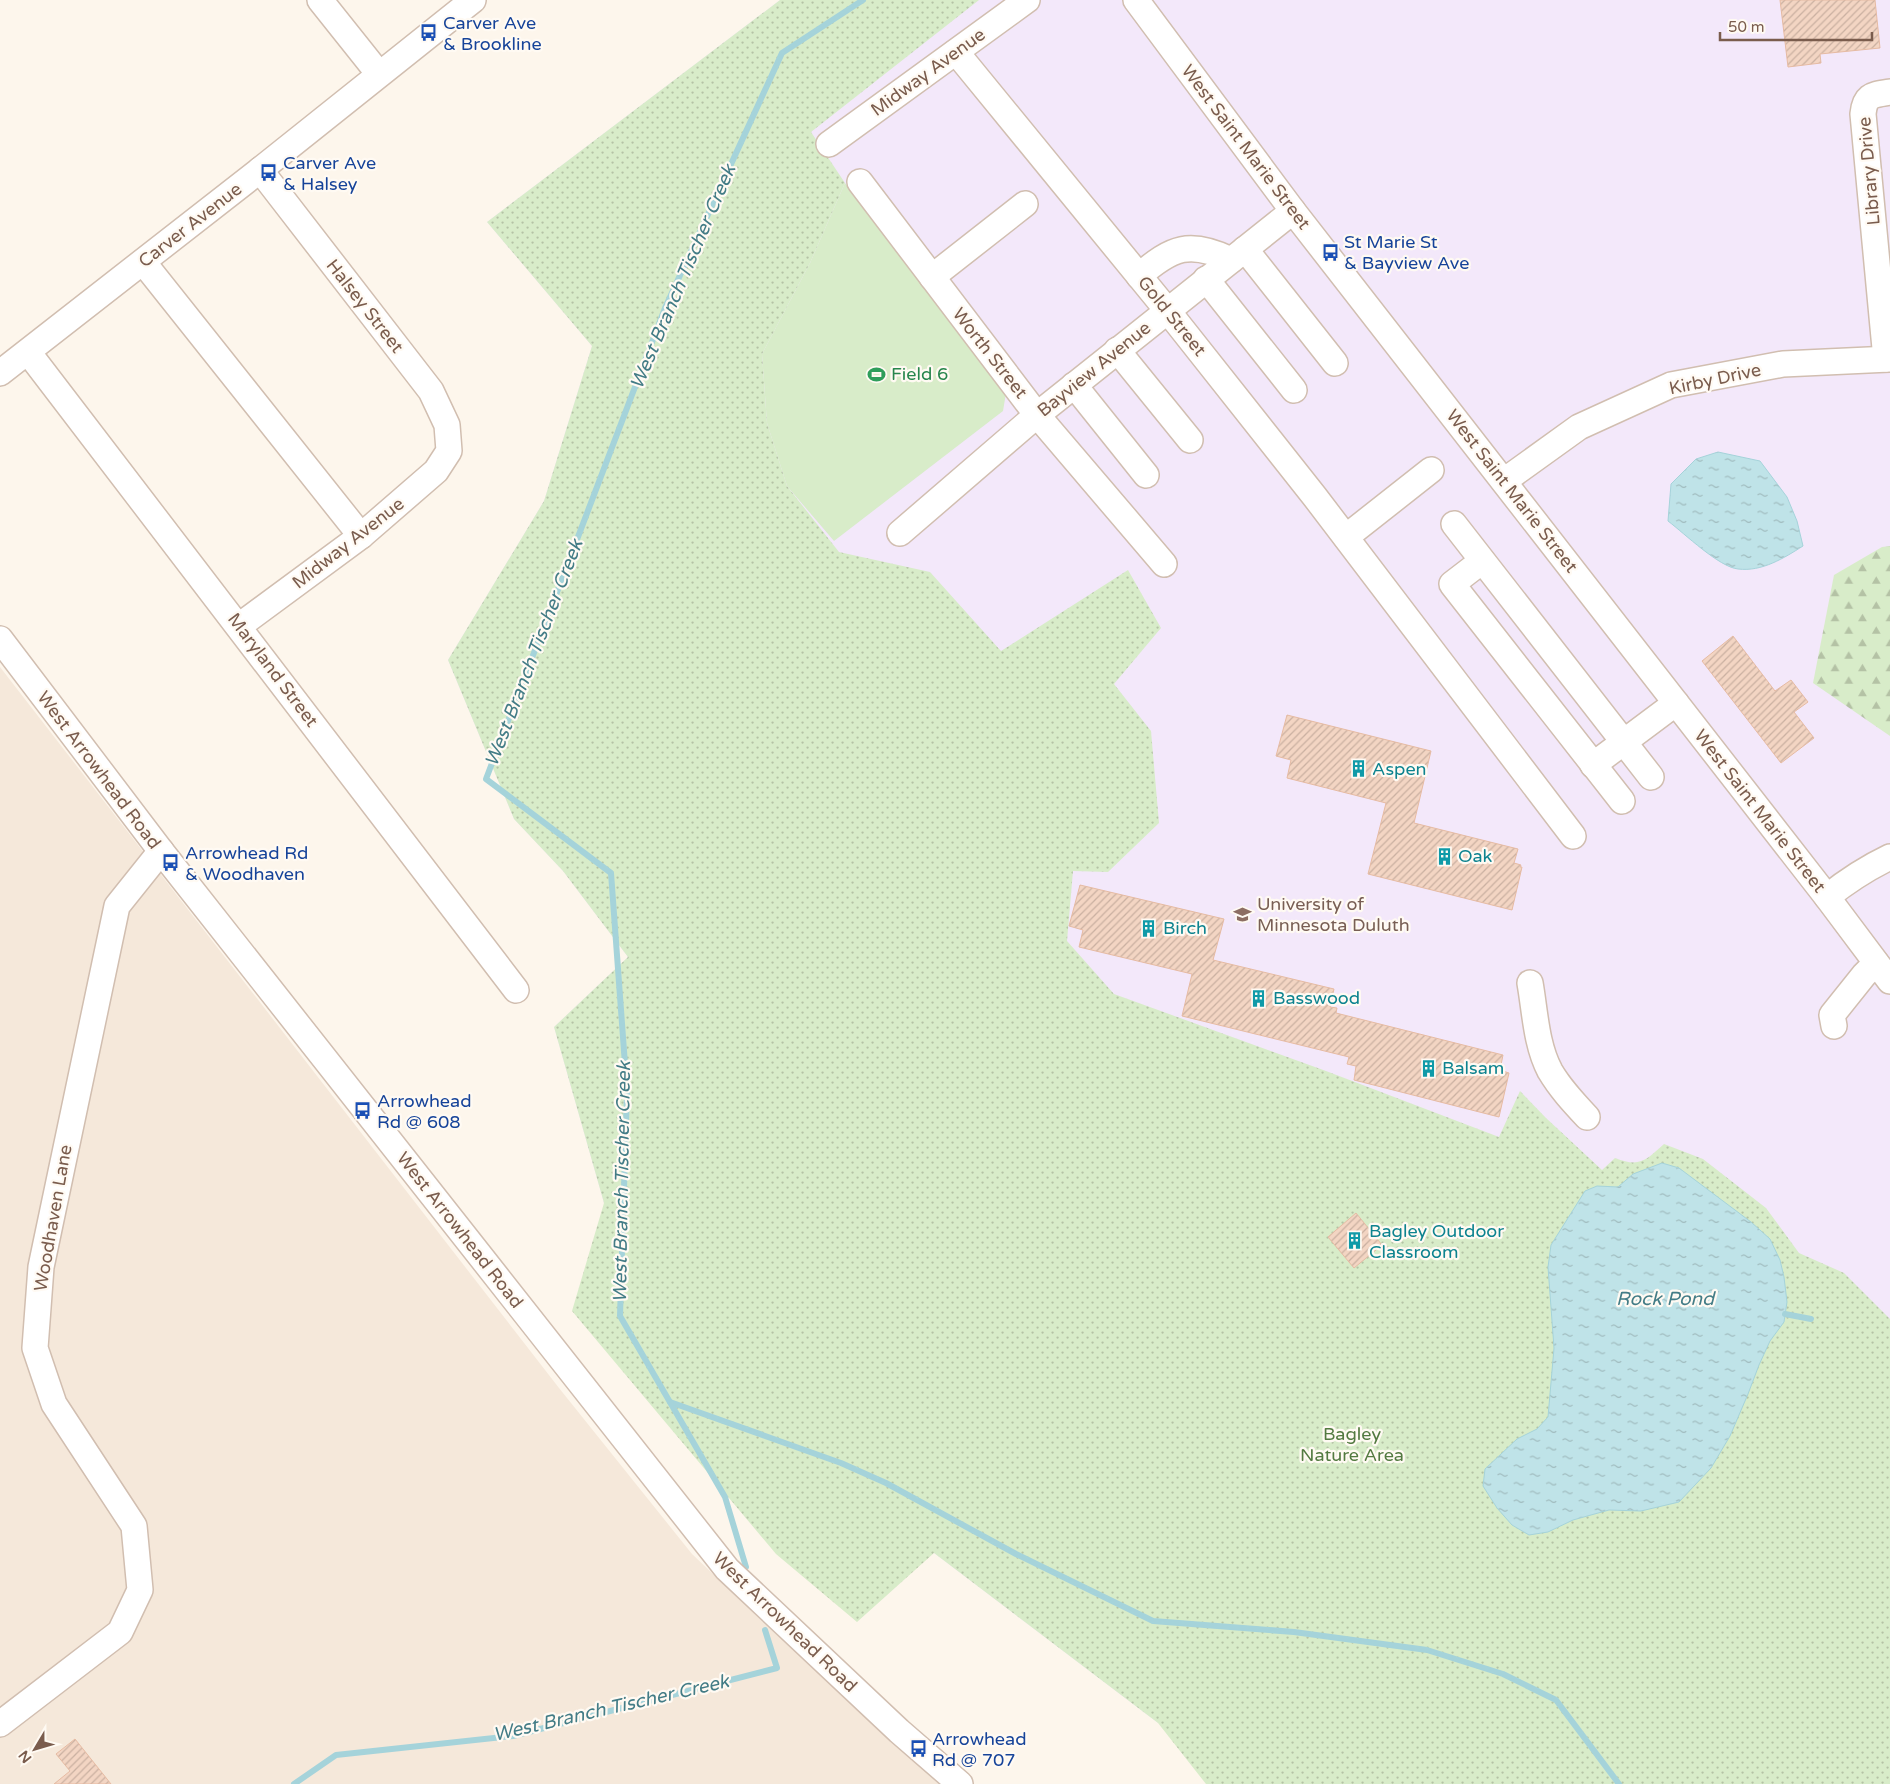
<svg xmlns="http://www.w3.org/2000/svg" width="1890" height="1784" font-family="'Varela Round',sans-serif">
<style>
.residential{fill:#f5e8da}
.education{fill:#f3e8fa}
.green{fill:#d8ecc9}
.forest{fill:url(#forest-firs)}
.park{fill:url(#park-dots)}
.water{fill:url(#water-ripples);stroke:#a5d3da}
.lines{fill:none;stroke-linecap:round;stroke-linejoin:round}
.stream{stroke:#a5d3da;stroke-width:6}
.building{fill:url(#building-hatch);stroke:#e6bba3}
.minor-casing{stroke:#d1beb0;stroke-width:28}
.minor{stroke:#fff;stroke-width:25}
.labels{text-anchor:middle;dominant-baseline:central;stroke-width:4.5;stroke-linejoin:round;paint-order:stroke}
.transit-label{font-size:18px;fill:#164399;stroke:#fffaf3;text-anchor:start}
.street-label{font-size:18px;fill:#7a5c4d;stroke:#fffaf3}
.leisure-label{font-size:18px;fill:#27864d;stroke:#fffaf3;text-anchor:start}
.culture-label{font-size:18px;fill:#0d838f;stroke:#fffaf3;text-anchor:start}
.education-label{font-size:18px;fill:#785e54;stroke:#fffaf3;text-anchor:start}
.park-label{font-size:18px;fill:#537a41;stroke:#fffaf3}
.water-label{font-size:19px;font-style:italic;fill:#437c86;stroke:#fffaf3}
</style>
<defs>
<pattern id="forest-firs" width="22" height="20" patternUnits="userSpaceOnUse" patternTransform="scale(1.25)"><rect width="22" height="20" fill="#d8ecc9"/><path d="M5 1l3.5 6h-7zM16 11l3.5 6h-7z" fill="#b4c2a5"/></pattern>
<pattern id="park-dots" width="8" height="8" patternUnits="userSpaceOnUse" patternTransform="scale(1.25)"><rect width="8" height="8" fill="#d8ecc9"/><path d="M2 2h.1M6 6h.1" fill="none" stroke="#b4c2a5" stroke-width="1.8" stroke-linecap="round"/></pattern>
<pattern id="water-ripples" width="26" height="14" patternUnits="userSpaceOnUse" patternTransform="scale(1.25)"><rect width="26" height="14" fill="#bfe3e8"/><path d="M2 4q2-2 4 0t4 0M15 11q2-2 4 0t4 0" fill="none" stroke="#a0bbbe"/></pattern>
<pattern id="building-hatch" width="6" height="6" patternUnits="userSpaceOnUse" patternTransform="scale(1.25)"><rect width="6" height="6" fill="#f3d5c3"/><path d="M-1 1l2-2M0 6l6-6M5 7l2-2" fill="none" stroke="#cab0a1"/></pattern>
</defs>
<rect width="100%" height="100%" fill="#fdf6ec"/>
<polygon class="residential" points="0,667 559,1388 692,1554 777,1635 941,1784 0,1784"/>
<polygon class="education" points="780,0 1890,0 1890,1784 1158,1723 934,1553 604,1203 554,1027 628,957 563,871 514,819 448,660 544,501 592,346 487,222"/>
<polygon class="green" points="845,183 1006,393 1003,411 834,541 787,486 767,423 762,354 810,263"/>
<polygon class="forest" points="1890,546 1890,736 1813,683 1834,575 1882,547"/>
<path class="park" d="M780 0H979L811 132 845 183 810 263 762 354 767 423 787 486 839 552 930 572 1001 651 1128 570 1161 628 1114 684 1151 731 1159 823 1108 872 1073 871 1067 941 1114 994 1326 1071 1499 1137 1520 1091 1546 1118 1602 1170 1615 1158C1640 1168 1646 1160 1664 1144L1703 1159 1766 1208 1799 1253 1844 1273 1890 1319V1784H1206L1158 1723 934 1553 857 1622 776 1554 572 1311 604 1203 554 1027 628 957 563 871 514 819 448 660 544 501 592 346 487 222Z"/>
<g class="water">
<path d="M1718 452 1760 461 1787 497 1797 521 1803 546C1784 558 1762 572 1738 569 1719 567 1685 534 1668 521L1671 484 1696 459Z"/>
<polygon points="1662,1163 1679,1168 1751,1222 1770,1239 1780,1260 1784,1277 1787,1302 1784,1322 1770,1341 1759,1365 1748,1394 1730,1436 1711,1468 1679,1502 1641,1511 1609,1510 1573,1520 1548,1532 1529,1535 1512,1525 1497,1508 1483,1486 1485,1469 1517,1439 1537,1429 1548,1417 1554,1348 1548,1267 1551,1245 1585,1191 1597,1186 1618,1187 1633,1174"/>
</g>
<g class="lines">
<g class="stream">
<polyline points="1785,1314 1811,1319"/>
<polyline points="670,1402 841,1463 886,1483 1016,1554 1153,1621 1294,1632 1427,1650 1503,1674 1556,1700 1619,1784"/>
<polyline points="746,1567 725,1497 620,1316 627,1092 611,873 486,779 665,308 782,53 863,0"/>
<polyline points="294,1784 336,1755 513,1736 777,1668 765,1630"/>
</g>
</g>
<g class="building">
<polygon points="1780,0 1875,0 1880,48 1820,54 1821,63 1788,67"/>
<polygon points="1733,636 1775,691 1791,680 1808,702 1794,712 1814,738 1781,763 1702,661"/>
<polygon points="1287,715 1431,751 1414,823 1518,849 1514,863 1521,865 1520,867 1522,867 1512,910 1368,874 1386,803 1287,778 1291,760 1276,756"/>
<polygon points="1080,885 1224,919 1213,960 1334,989 1330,1007 1337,1008 1336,1013 1503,1055 1500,1070 1509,1073 1499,1117 1354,1080 1356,1066 1347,1064 1349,1057 1182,1016 1192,974 1079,947 1083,930 1069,926"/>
<polygon points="1356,1213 1382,1245 1354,1268 1328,1237"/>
<polygon points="75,1739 111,1784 54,1784 70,1771 56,1754"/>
</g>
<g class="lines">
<defs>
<g id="minor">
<polyline points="320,0 379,74"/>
<polyline points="1136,0 1293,211 1827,897 1890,981"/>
<polyline points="956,52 1167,310 1315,497 1573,836"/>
<polyline points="829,144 1027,0"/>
<polyline points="860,182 1037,415 1164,564"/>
<polyline points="1245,249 1335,363"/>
<polyline points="143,262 361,536"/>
<path d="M1139 276C1172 247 1190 240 1231 260"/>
<polyline points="932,277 1025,204"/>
<polyline points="1206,279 1294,390"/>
<polyline points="1117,350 1190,440"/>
<polyline points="28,352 516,990"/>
<path d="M1886 359 1863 114C1865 94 1873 95 1890 92"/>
<polyline points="0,373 260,170 473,0"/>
<polyline points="1074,385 1146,475"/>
<polyline points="1504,481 1579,427 1671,385 1783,364 1890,359"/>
<polyline points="1454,524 1651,777"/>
<polyline points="900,533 1037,415 1293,211"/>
<polyline points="1346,537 1431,470"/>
<polyline points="1482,561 1452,584 1622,801"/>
<polyline points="239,626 361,536 436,471 449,451 447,425 431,391 260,170"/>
<polyline points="0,639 161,851 727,1569 899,1731 960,1784"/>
<polyline points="1593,765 1676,703"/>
<path d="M1827 897C1847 881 1867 868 1890 857"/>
<path d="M1530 983C1535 1011 1536 1045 1550 1071 1560 1088 1573 1102 1587 1117"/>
<polyline points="1834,1026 1832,1015 1864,975 1876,963"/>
<polyline points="0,1724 120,1632 140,1590 134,1526 54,1404 35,1348 41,1267 117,906 161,851"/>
</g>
</defs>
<use href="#minor" class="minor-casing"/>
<use href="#minor" class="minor"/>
</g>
<defs>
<symbol id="bus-bare" viewBox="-9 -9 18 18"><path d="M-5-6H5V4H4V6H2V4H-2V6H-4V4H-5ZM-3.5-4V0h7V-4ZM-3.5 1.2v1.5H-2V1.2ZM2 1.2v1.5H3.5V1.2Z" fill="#1a4fb4" stroke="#fffaf3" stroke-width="2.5" paint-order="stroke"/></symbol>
<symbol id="stadium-bare" viewBox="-9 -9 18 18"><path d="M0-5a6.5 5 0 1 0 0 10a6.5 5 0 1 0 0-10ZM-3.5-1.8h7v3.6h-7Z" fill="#2e9e5b" stroke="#fffaf3" stroke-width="2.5" paint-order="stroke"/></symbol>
<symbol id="building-bare" viewBox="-9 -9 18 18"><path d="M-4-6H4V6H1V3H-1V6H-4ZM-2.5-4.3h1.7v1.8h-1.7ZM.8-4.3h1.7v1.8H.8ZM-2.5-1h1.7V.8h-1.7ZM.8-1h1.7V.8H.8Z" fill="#0f9aa8" stroke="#fffaf3" stroke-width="2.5" paint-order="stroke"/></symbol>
<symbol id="university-bare" viewBox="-9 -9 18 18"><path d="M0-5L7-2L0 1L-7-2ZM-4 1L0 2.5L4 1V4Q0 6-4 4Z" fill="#8d6e63" stroke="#fffaf3" stroke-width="2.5" paint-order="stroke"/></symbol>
</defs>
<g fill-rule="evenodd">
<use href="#bus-bare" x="416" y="20" width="25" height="25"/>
<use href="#bus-bare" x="256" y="160" width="25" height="25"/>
<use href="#bus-bare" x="1318" y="240" width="25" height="25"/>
<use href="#stadium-bare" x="864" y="362" width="25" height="25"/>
<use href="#building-bare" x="1346" y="756" width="25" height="25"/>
<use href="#building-bare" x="1432" y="844" width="25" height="25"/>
<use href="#bus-bare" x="158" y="850" width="25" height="25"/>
<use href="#university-bare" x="1230" y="902" width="25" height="25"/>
<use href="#building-bare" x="1136" y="916" width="25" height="25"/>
<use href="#building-bare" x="1246" y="986" width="25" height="25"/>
<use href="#building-bare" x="1416" y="1056" width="25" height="25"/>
<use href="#bus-bare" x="350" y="1098" width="25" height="25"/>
<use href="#building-bare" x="1342" y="1228" width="25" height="25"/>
<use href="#bus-bare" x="906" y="1736" width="25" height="25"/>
</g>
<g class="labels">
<g class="transit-label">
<text x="443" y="23">Carver Ave<tspan x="443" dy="21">&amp; Brookline</tspan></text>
<text x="283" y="163">Carver Ave<tspan x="283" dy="21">&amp; Halsey</tspan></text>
<text x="1344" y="242">St Marie St<tspan x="1344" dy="21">&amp; Bayview Ave</tspan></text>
<text x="185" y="853">Arrowhead Rd<tspan x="185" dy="21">&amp; Woodhaven</tspan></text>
<text x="377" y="1101">Arrowhead<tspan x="377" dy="21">Rd @ 608</tspan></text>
<text x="932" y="1739">Arrowhead<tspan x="932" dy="21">Rd @ 707</tspan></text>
</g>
<g class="street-label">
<text transform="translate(928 72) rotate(-36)">Midway Avenue</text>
<text transform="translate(1246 147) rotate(53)">West Saint Marie Street</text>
<text transform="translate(1869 171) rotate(-95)">Library Drive</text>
<text transform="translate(190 225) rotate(-38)">Carver Avenue</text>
<text transform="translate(365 306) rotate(52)">Halsey Street</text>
<text transform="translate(1172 316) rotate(51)">Gold Street</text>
<text transform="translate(990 353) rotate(52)">Worth Street</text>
<text transform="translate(1094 369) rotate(-39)">Bayview Avenue</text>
<text transform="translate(1715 379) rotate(-12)">Kirby Drive</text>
<text transform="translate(1512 491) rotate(52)">West Saint Marie Street</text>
<text transform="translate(348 543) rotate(-38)">Midway Avenue</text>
<text transform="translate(273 670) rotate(53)">Maryland Street</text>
<text transform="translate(99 770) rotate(53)">West Arrowhead Road</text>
<text transform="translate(1760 811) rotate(52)">West Saint Marie Street</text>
<text transform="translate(53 1218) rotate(-80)">Woodhaven Lane</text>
<text transform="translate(460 1230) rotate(52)">West Arrowhead Road</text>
<text transform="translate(785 1622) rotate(44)">West Arrowhead Road</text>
</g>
<g class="leisure-label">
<text x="891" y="374">Field 6</text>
</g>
<g class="culture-label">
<text x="1372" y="769">Aspen</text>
<text x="1458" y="856">Oak</text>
<text x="1163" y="928">Birch</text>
<text x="1273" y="998">Basswood</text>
<text x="1442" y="1068">Balsam</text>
<text x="1369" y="1231">Bagley Outdoor<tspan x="1369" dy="21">Classroom</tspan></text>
</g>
<g class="education-label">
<text x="1257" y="904">University of<tspan x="1257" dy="21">Minnesota Duluth</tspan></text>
</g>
<g class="park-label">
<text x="1352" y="1434">Bagley<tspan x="1352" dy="21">Nature Area</tspan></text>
</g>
<g class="water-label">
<text transform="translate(683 277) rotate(-67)">West Branch Tischer Creek</text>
<text transform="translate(534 653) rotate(-69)">West Branch Tischer Creek</text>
<text transform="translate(622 1182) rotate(-89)">West Branch Tischer Creek</text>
<text x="1665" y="1299">Rock Pond</text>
<text transform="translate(611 1708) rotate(-13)">West Branch Tischer Creek</text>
</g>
</g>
<g transform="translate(35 1749) rotate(232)" stroke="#fffaf3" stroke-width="4" paint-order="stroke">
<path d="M0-4L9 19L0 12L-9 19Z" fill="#7a5c4d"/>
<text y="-8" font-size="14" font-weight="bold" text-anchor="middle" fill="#7a5c4d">N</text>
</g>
<path d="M1720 32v8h152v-8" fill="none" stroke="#7a5c4d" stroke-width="2.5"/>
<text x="1728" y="32" font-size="15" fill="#7a5c4d" stroke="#fffaf3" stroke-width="4" paint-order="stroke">50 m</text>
</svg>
